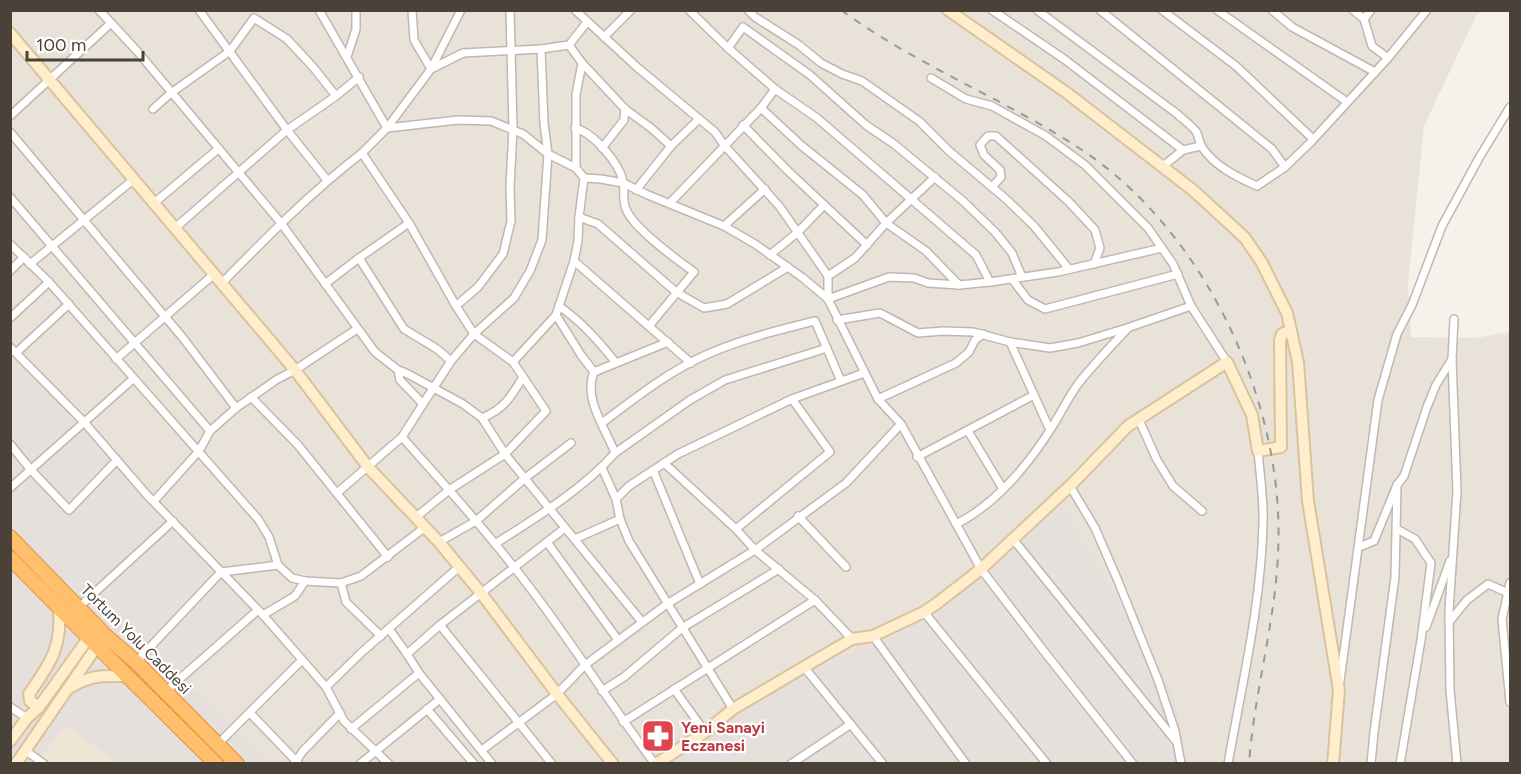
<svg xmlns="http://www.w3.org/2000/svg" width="1521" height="774" font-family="Figtree,sans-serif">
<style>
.residential{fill:#e9e2d8}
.industrial{fill:#e5e0dc}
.education{fill:#efe5d4}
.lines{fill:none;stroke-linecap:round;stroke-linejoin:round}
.street-casing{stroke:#c1b8ad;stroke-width:10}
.secondary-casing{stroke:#d9c39c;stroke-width:14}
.highway-casing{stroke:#e19239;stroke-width:16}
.street{stroke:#fff;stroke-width:7}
.secondary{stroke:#ffedcb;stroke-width:10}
.highway{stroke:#ffbf6c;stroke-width:14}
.rail{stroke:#999;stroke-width:2;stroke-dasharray:8 8;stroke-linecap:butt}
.labels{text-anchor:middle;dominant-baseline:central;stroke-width:4.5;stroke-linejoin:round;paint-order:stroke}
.street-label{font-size:16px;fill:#4a4138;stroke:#fff}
.health-label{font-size:16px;font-weight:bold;fill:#be3a42;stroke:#fff;text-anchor:start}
</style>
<rect width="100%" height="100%" fill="#f5f1eb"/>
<polygon class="residential" points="10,11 1482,11 1476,16 1424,126 1408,284 1411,337 1475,338 1510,332 1510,763 11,763"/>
<g class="industrial">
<polygon points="10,351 263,615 190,685 265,763 11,763"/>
<polygon points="1061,505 1173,693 1190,763 624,764 803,673 893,637"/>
</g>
<polygon class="education" points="66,725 117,763 49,763 41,757"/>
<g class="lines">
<defs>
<g id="street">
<polyline points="99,10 137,51 281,223 375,352 398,370 400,380 423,404 402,437 337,493"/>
<polyline points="199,10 287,130 327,180"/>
<polyline points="319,10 387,128 458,120 491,121 523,134 548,154 576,168"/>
<polyline points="412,10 414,40 431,69 461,10"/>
<polyline points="575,10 638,68 715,132 724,145 780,207 828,276 828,299 889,277 914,278 928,283 959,285 990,282 1058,272 1162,248"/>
<polyline points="689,10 728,48 775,89 817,118 976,255 990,282"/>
<polyline points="748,10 755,17 799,45 821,63 842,74 862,81 919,121 949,151 1006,199 1034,226 1069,269"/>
<polyline points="992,10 1064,59 1183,150"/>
<path d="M1037 10 1176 113C1182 119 1193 126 1197 133 1199 138 1199 143 1202 147 1214 166 1237 177 1257 186L1285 167 1311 142 1388 58 1427 10"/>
<polyline points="1100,10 1272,149 1285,167"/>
<polyline points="1162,10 1236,66 1313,139"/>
<polyline points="1217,10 1347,102"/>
<polyline points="1272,10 1292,27 1375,72"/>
<polyline points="1353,10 1364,19 1372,46 1388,58"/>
<polyline points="1364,19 1371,10"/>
<polyline points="604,37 631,10"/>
<polyline points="728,48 743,27 810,75 866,125 894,144 963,201 995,232 1012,253 1022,277"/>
<polyline points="347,57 356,29 356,10"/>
<polyline points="582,63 625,109 651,128 671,146 636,190"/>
<polyline points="931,78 966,99 992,106 1046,136 1085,165 1148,228 1173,264 1191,306 1227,362"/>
<polyline points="761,108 802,146 863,195 886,223 926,251 959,285"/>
<polyline points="153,109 171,93 230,51 254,18 287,39 313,67 336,96"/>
<polyline points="10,116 111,23"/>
<polyline points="743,125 788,171 867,245"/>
<path d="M575 128C594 133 619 163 623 181 625 190 622 201 626 209 633 228 676 259 694 272L649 326"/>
<polyline points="10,132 183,338 236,408"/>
<polyline points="671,146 699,119"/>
<polyline points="602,148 624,120 625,109"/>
<polyline points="362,153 387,128 431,69 463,53 541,49 569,45 587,22"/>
<polyline points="1162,167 1183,150 1201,146"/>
<polyline points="584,178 601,179 623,183 648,195 724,226 755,244 803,278 828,299 878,399 901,424 981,569 1043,650 1133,764"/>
<polyline points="992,187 1001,177 1000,170 984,155 980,145 988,136 996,136 1069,202 1095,230 1100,248 1094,264"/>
<polyline points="10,197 210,431"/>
<polyline points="670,203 761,108 775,89"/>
<polyline points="153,204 218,149"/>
<polyline points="579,217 598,224 676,292 704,308 727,304 788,267"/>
<polyline points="724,226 765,189"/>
<polyline points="174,229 287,130 336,96 359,77"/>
<polyline points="10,244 49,282 258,519 269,537 278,565 292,578 305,581 341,583 361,576 424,528"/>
<polyline points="770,255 798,232 824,205"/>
<polyline points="359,258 404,329 437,349 451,361"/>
<polyline points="574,261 691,363"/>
<polyline points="30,264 133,180"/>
<polyline points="10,271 24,257"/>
<polyline points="828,276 855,258 886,223 935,177"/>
<polyline points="1012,279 1028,300 1045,309 1178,274"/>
<path d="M221 284C266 238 311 192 362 153L409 223 456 306 474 334 513 362 546 411 505 454 482 418 463 404 408 374 398 370"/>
<polyline points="325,284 359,258 409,223"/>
<polyline points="456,306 478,287 503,254 511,221 510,187 513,129 510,10"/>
<path d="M559 306C582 322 599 341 616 363"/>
<polyline points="10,318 49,282"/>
<polyline points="837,320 880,313 918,333 943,331 973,332 1010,342 1050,348 1078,343 1127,328 1191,306"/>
<polyline points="10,347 84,422 147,495 263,615 326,687 344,721 389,764"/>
<polyline points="17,352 69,304"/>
<polyline points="116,359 213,275"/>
<polyline points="1452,359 1457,491 1449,611 1450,690 1457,764"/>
<polyline points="513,362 556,315 574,261 578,241 579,217 584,178 576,168 576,95 582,63 569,45"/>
<polyline points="594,372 668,342"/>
<polyline points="1034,395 1050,430"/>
<polyline points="251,397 298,445 388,557"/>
<polyline points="878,399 956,363 969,352 975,340 983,334"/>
<polyline points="423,404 451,361 474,334 514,298 530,271 542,240 548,154 544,124 541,49"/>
<path d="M482 418C504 409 511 397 523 377"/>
<polyline points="1139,420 1157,460 1173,486 1202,511"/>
<path d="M602 423C635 398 669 371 708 354 742 339 779 330 815 321L841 381"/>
<polyline points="968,431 1003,489"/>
<path d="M402 437C440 480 478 521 513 566 564 629 606 699 655 764"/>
<polyline points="10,444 31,470 69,510 117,460"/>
<polyline points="615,453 690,400 725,380 827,348"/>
<polyline points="917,457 1034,395 1010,342"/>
<polyline points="664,463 736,529 755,550 815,600 852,639"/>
<polyline points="602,468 616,499"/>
<polyline points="653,470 700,584"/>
<polyline points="1070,486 1095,528 1118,581 1158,680 1175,731 1181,764"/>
<polyline points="10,488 133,379"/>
<polyline points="154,501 199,451 210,431 236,408 276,380 295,370 357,329"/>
<polyline points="798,516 846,567"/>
<polyline points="415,518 449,490 505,454 642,622"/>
<path d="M956 524C995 505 1029 464 1052 427 1061 413 1068 398 1078 384 1093 365 1110 347 1127 329"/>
<polyline points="736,529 830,452 792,399"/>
<polyline points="1397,529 1415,539 1431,563 1421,640 1400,764"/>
<polyline points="575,539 620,519"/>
<polyline points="1013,539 1175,740"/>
<polyline points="439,542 476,521 524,479 571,443"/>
<polyline points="547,542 618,640"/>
<path d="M495 544C537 517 582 490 615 453 605 427 583 399 594 372L581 355 556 315"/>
<polyline points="1359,547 1374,541 1397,485 1404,476 1427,407 1436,385 1452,359 1454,319"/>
<polyline points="341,583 346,602 381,636"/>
<polyline points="1510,583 1502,619 1510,702"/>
<polyline points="80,606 173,521"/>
<polyline points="924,612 1047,764"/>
<polyline points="263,615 295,596 305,581"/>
<polyline points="1449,622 1467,600 1488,584 1508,593"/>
<polyline points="440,625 565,528"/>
<polyline points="1426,627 1450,561"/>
<polyline points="389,629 407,654"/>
<polyline points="873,636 966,764"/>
<polyline points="136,662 221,572 278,565"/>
<polyline points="804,667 883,764"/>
<polyline points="419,673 492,764"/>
<polyline points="1340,681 1378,400 1397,334 1412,305 1442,226 1479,158 1510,107"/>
<polyline points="326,687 362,652 459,567"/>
<polyline points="674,689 705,732"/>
<polyline points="166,691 258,610"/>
<polyline points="602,691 624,677 682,628 779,569"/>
<polyline points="10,707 27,718"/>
<polyline points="427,709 474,764"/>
<polyline points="733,709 629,541 620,519 616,499 629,486 678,454 792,399 864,373"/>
<polyline points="250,713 299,764"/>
<polyline points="623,722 815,600"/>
<polyline points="351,729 419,673 407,654 440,625 552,764"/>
<polyline points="218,744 302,660"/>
<polyline points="25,750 44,764"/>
<polyline points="482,750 557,694 585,665 667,604 755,550 846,483 901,424"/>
<polyline points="294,764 303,751 340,713"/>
<polyline points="360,764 440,699"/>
<polyline points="791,764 851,724"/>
<path d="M1228 764C1242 684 1261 605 1263 524 1264 500 1260 475 1258 451"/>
<polyline points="1371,764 1374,732 1395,577 1397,485"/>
</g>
<g id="secondary">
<polyline points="948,10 1067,93 1194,191 1245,238 1262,263 1287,313 1298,362 1308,501 1339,690 1333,764"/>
<polyline points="10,33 295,370 368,467 439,542 481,593 557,694 613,764"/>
<path d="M69 688C93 674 101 676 128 676"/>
<path d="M39 707 30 701 29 694C51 662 62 648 59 607"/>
<polyline points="10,741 27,718 39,707 92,633"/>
<polyline points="16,764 97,646 102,642"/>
<polyline points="656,764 705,732 733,709 804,667 852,639 873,636 924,612 936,604 981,569 1013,539 1070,486 1128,426 1227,362 1252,415 1258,451 1281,447 1280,340 1282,334 1291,330"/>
</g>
<g id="highway">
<polyline points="10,537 107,637 136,662 237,764"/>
<polyline points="10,558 97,646 216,764"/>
</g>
</defs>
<use href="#street" class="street-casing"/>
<use href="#secondary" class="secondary-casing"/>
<use href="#highway" class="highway-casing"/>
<use href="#street" class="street"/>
<use href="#secondary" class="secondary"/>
<use href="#highway" class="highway"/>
<path class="rail" d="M841 10C916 65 1005 99 1082 150 1207 233 1286 406 1278 554 1275 624 1254 693 1249 764"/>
</g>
<defs>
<symbol id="pharmacy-square" viewBox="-11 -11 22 22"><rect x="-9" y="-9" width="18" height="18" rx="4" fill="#e0444e" stroke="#fff"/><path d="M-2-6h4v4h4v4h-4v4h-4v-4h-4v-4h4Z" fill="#fff"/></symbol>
</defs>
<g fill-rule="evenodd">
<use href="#pharmacy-square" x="639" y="717" width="38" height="38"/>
</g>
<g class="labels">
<g class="street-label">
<text transform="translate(136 639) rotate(45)">Tortum Yolu Caddesi</text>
</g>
<g class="health-label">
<text x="681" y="727">Yeni Sanayi<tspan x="681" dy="18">Eczanesi</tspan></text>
</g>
</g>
<rect width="1521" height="774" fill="none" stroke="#4a4138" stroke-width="24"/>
<path d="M27 51v9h116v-9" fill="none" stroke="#4a4138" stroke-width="3"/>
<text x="36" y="51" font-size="18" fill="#4a4138" stroke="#ffffff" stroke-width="4.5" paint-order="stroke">100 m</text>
</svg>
